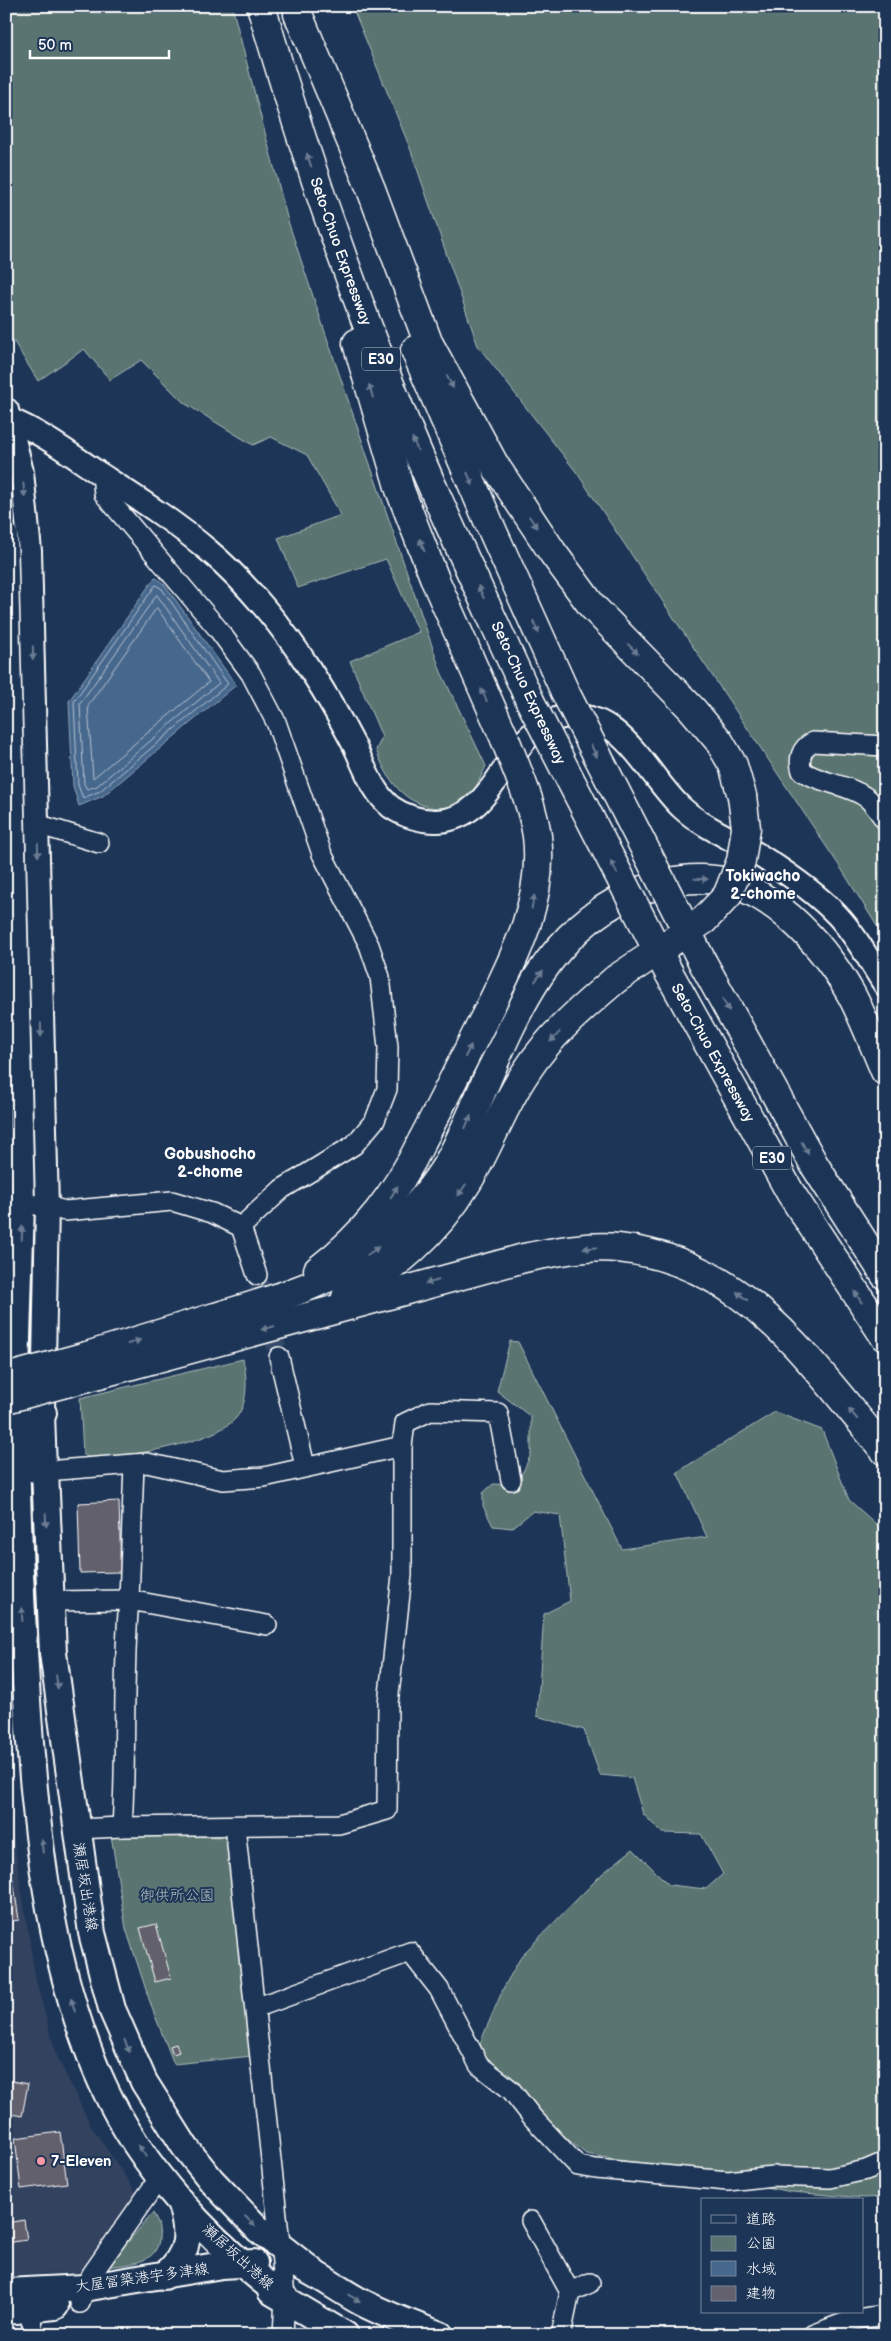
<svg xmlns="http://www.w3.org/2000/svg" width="891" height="2341" font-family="'Balsamiq Sans','Klee One',sans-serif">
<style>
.built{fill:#32425e}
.green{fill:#5a7471;stroke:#acbab8}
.water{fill:#47688d;stroke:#91a4bb}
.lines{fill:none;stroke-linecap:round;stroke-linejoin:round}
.shore{stroke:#b5c3d1;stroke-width:1}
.building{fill:#63616d;stroke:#fff}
.minor-tunnel{stroke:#344968;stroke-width:19;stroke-dasharray:19 9;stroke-linecap:butt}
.minor-casing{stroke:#fff;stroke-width:22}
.tertiary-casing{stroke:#fff;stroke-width:26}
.secondary-casing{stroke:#fff;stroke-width:30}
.motorway-casing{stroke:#fff;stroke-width:31}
.minor{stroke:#1d3557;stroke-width:19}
.tertiary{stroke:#1d3557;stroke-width:22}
.secondary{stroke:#1d3557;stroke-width:26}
.motorway{stroke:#1d3557;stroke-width:28}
.motorway-bridge-casing{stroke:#fff;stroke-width:31;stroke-linecap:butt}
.motorway-bridge{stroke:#1d3557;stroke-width:28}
.oneway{fill:#6c7c92}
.poi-dot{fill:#ff9aa2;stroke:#1d3557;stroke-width:2}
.labels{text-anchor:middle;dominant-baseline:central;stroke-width:4;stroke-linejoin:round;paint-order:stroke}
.shield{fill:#1d3557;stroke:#bbc2cd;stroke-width:1}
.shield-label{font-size:14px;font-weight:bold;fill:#fff}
.street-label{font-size:15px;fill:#fff;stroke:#1d3557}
.park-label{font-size:15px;fill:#b5c0bf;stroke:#1d3557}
.poi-label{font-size:15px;font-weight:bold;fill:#fff;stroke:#1d3557;text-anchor:start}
.neighbourhood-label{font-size:16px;font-weight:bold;fill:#fff;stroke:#1d3557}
</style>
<rect width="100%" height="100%" fill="#1d3557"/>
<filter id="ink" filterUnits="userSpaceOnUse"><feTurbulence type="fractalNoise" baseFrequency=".02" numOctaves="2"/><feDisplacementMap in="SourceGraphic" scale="10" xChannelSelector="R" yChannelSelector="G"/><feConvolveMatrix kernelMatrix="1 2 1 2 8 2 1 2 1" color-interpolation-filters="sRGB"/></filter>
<g filter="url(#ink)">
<polygon class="built" points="6,1791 36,1981 56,2054 91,2126 137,2193 85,2272 6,2276"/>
<g class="green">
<path d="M6 6H232L288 221 329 344 441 672 486 766 475 789 457 807C447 807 435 809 426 806 398 798 386 775 376 750L382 737 350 661 419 632 386 559 298 588 278 538 341 515 307 455 271 437 253 445 184 403 141 360 110 380 84 349 38 381 6 329Z"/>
<polygon points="352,6 885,6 885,939 842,870 577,473 478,346 410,148"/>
<polygon points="510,1341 518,1342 622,1549 707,1537 677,1472 775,1412 822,1430 849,1500 885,1532 885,2197 864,2198 792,2192 586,2154 489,2075 480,2043 504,1987 522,1955 602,1874 633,1849 669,1885 706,1889 723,1874 701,1834 662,1833 643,1814 632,1778 600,1775 584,1730 537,1716 544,1614 570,1601 560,1515 533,1511 512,1528 493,1526 483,1506 483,1493 493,1484 517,1485 531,1454 531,1417 497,1391"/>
<path d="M243 1359C247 1378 249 1402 236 1418 214 1444 126 1456 92 1460L83 1454 80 1398Z"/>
<polygon points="111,1835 227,1837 253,2056 174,2064 152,2008 126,1929"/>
<path d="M153 2213C159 2222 160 2229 159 2239 157 2265 126 2264 106 2267Z"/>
</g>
<polygon class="water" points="155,577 165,585 236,685 103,796 79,806 73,786 69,701"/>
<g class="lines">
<g class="shore">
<polygon points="156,585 162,589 228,684 100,791 83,798 78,785 74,702"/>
<polygon points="157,595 219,683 97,786 87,789 84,784 80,704"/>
<polygon points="157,608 209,682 93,778 88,706"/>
</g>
</g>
<g class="building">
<polygon points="119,1501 121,1572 80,1573 78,1503"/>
<polygon points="6,1843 9,1843 11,1860 6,1860"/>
<polygon points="13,1879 19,1920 6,1922 6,1880"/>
<polygon points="156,1924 171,1978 155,1982 140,1928"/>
<polygon points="176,2044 179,2052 173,2054 170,2046"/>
<polygon points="6,2080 28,2084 22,2116 6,2113"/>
<polygon points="60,2132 67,2183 21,2189 15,2138"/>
<polygon points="24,2220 27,2240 6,2243 6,2223"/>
</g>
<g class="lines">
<polyline class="minor-tunnel" points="257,1275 279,1357"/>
<defs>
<g id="minor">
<polyline points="102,475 104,494 218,629 251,674 276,722 322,854 369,945 380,977 388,1047 387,1089 375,1120 354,1145 282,1189 241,1227"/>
<path d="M885 746 813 742C801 748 798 759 802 771 822 784 848 784 867 798 874 804 880 813 885 820"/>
<polyline points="37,824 99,843"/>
<polyline points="6,1202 47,1206 65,1211 172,1201 212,1213 241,1227 257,1275"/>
<polyline points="279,1357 305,1466"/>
<polyline points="134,1464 129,1600 267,1625"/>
<polyline points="33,1472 147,1463 223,1480 264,1477 402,1446"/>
<path d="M50 1601 129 1600C122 1676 127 1751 122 1827L339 1824 387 1810 388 1704 402 1575V1446L405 1423 430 1411 498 1413 511 1480"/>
<polyline points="235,1826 282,2262 285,2298 283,2335"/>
<polyline points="76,1829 122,1827"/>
<polyline points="255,2008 410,1952 439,1989 479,2065 511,2090 533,2118 578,2166 596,2169 728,2181 773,2176 830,2178 866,2170 885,2162"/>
<polyline points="531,2221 570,2292"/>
<polyline points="80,2303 84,2288 92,2274 160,2177"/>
<polyline points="31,2309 32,2335"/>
<polyline points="561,2335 570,2292 590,2283"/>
<path d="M813 2335C838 2325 858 2316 885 2316"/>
</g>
<g id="tertiary">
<polyline points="7,410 22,472 30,551 47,1206 43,1413 45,1471"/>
<path d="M6 418C40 431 70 454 100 474 137 498 175 522 209 551 245 581 286 631 311 671 326 694 341 720 354 745 364 765 372 792 391 807 404 816 421 821 436 821 500 820 505 728 563 717 620 706 648 777 682 808 706 830 739 841 765 859 790 875 817 894 837 915 856 935 870 962 885 985"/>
<polyline points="6,533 23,1203 16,1439"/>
</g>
<g id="secondary">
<polyline points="10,1433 45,1471 53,1653 92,1933 112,2009 144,2082 185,2147 212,2181 259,2230 313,2272"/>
<path d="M16 1439C17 1520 21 1603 26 1684 34 1817 47 1963 103 2085 142 2170 211 2243 285 2298"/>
<path d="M6 1441C23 1437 32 1425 43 1413"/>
<path d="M297 2265C320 2275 339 2290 361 2302 386 2315 413 2325 440 2335"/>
<path d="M164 2276C191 2253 190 2233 180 2201"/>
<polyline points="271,2291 345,2335"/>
<polyline points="6,2292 84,2288 222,2265 254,2263"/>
<polyline points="6,2311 55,2306"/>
</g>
<g id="motorway">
<path id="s1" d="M261 6C298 133 341 259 389 382 431 490 482 595 530 701"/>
<polyline points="298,14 371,189 428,342 494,464 553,553 592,606 692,709 719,741 733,765 742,796"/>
<polyline points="357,343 400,490 436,582 505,739"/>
<polyline points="415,350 489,523 565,692"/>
<polyline points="703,963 815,1166 885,1275"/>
<path id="s2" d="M669 973 790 1192 885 1337"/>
<path d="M318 1270C365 1234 396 1194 422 1141"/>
<path d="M346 1297C396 1268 437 1233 467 1183 489 1148 502 1107 526 1072 549 1036 583 1007 616 979"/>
<path d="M87 1356C130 1343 172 1330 215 1317 276 1299 337 1282 387 1241 397 1233 404 1221 412 1211 428 1193 443 1174 454 1152 500 1062 527 941 628 896 652 885 677 878 703 879 767 880 822 943 851 994 864 1018 874 1046 885 1071"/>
<path d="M88 1377 524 1258C554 1252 587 1245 618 1248 745 1261 810 1362 885 1451"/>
</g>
</defs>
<use href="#minor" class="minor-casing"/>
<use href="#tertiary" class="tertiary-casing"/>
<use href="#secondary" class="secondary-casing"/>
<use href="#motorway" class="motorway-casing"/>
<use href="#minor" class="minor"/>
<use href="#tertiary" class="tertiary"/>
<use href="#secondary" class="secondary"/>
<use href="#motorway" class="motorway"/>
<defs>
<g id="motorway-bridge">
<polyline points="565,692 703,963"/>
<polyline points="530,701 669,973"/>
<polyline points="616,979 704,920 727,896 741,861 746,828 742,796"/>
<path d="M422 1141C443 1101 463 1060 484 1019 512 962 545 903 537 836 532 802 517 771 505 739"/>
<polyline points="6,1378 87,1356"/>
<polyline points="6,1399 88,1377"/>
</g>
</defs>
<use href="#motorway-bridge" class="motorway-bridge-casing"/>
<use href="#motorway-bridge" class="motorway-bridge"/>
</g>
<defs><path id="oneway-solid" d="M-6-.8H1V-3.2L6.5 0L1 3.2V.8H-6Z" transform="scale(1.25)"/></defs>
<g class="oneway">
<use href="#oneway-solid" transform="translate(309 160) rotate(-109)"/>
<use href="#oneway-solid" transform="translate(450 382) rotate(62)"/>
<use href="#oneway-solid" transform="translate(371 391) rotate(-106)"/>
<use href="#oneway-solid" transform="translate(415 444) rotate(-113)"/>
<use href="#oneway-solid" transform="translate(470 479) rotate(67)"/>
<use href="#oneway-solid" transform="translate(24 490) rotate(84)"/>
<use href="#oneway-solid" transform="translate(533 522) rotate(56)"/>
<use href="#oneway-solid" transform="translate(422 545) rotate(-111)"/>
<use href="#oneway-solid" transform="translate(481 592) rotate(-114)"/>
<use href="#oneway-solid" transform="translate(536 627) rotate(66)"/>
<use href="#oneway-solid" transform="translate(633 649) rotate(44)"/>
<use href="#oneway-solid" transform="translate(33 653) rotate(89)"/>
<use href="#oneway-solid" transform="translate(484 695) rotate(-115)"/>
<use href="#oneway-solid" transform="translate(594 751) rotate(64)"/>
<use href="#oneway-solid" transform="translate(38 850) rotate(89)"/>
<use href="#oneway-solid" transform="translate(614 867) rotate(-117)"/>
<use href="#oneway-solid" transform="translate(701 879) rotate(1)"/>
<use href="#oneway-solid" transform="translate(533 902) rotate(-78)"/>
<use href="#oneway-solid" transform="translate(539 976) rotate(-54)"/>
<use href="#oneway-solid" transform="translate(726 1005) rotate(61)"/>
<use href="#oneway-solid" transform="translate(41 1030) rotate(89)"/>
<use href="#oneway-solid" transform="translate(555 1037) rotate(134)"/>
<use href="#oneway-solid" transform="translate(468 1051) rotate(-64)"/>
<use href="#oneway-solid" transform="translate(468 1122) rotate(-66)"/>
<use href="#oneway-solid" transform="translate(805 1148) rotate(61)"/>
<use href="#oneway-solid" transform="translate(462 1190) rotate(124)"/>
<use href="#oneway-solid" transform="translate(394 1192) rotate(-58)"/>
<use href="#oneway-solid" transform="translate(22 1233) rotate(-88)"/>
<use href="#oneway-solid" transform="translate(590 1248) rotate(177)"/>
<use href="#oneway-solid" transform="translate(373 1251) rotate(-36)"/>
<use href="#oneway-solid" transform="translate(432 1282) rotate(164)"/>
<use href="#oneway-solid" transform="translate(742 1296) rotate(-143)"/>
<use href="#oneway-solid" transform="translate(858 1297) rotate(-123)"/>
<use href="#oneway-solid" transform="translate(268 1328) rotate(165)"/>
<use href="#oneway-solid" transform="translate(134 1342) rotate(-17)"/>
<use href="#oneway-solid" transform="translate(853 1414) rotate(-130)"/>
<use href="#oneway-solid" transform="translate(46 1520) rotate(87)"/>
<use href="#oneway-solid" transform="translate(22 1614) rotate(-92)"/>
<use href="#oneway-solid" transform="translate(57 1682) rotate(83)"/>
<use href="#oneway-solid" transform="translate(42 1846) rotate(-98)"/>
<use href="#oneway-solid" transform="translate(73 2005) rotate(-107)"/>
<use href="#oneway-solid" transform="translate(127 2046) rotate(67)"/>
<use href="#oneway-solid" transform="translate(142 2151) rotate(-125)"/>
<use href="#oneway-solid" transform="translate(250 2221) rotate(44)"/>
<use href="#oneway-solid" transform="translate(354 2298) rotate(30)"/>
</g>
</g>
<circle class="poi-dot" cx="41" cy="2161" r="5"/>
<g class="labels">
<g class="shield">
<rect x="362" y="347.5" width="38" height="23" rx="4"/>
<rect x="753" y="1146.5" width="38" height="23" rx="4"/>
</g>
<g class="shield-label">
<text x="381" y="359">E30</text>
<text x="772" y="1158">E30</text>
</g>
<g class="street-label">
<text stroke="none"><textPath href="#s1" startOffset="258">Seto-Chuo Expressway</textPath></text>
<text transform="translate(528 693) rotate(65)">Seto-Chuo Expressway</text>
<text stroke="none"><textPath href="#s2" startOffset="91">Seto-Chuo Expressway</textPath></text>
<text transform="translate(85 1887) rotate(81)">瀬居坂出港線</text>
<text transform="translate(238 2257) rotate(42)">瀬居坂出港線</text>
<text transform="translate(142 2278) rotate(-8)">大屋冨築港宇多津線</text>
</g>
<g class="park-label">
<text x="177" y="1895">御供所公園</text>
</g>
<g class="poi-label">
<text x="51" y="2161">7-Eleven</text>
</g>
<g class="neighbourhood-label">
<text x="763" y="876">Tokiwacho<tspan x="763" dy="18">2-chome</tspan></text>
<text x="210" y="1154">Gobushocho<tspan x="210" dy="18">2-chome</tspan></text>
</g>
</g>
<rect width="891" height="2341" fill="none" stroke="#1d3557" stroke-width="25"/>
<rect x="12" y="12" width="866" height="2316" fill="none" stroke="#fff" stroke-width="2" filter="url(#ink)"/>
<rect x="701" y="2198" width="162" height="115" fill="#1d3557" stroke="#77869a"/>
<rect x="711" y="2215" width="25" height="8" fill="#1d3557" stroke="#77869a"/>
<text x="746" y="2224" font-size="15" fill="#ffffff">道路</text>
<rect x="711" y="2236" width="25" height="15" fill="#5a7471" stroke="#77869a"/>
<text x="746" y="2248" font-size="15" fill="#ffffff">公園</text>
<rect x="711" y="2261" width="25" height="15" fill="#47688d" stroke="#77869a"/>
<text x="746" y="2274" font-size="15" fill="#ffffff">水域</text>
<rect x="711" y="2286" width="25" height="15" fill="#63616d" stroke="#77869a"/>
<text x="746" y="2298" font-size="15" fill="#ffffff">建物</text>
<path d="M30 50v8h139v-8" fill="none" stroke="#ffffff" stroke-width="2.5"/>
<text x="38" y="50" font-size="15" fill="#ffffff" stroke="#1d3557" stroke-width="4" paint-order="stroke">50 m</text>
</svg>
